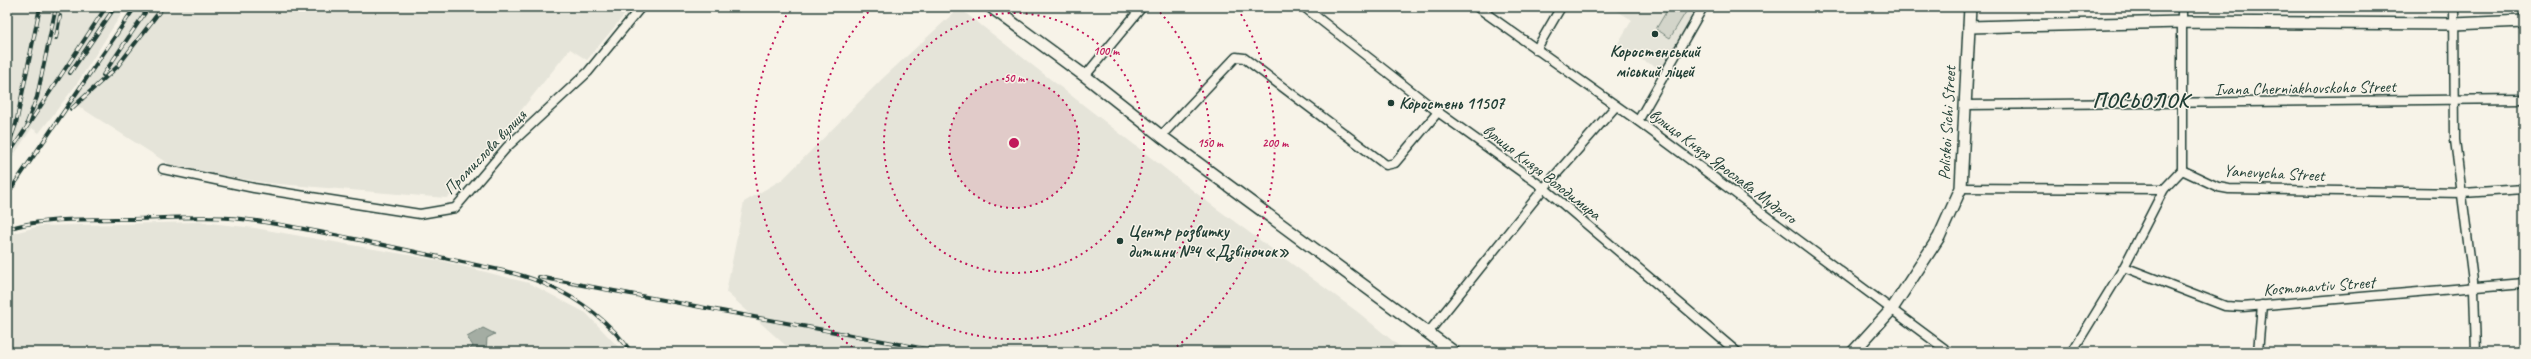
<svg xmlns="http://www.w3.org/2000/svg" width="2531" height="359" font-family="Caveat,sans-serif">
<style>
.built{fill:#e5e4d9}
.green{fill:#d3d5ca;stroke:#79897f}
.water{fill:#a4ada3;stroke:#6f8077}
.lines{fill:none;stroke-linecap:round;stroke-linejoin:round}
.street-casing{stroke:#1f3d34;stroke-width:11}
.secondary-casing{stroke:#1f3d34;stroke-width:14}
.street{stroke:#f7f3e8;stroke-width:8}
.secondary{stroke:#f7f3e8;stroke-width:11}
.rail-casing{stroke:#1f3d34;stroke-width:4}
.rail{stroke:#f7f3e8;stroke-width:2.5;stroke-dasharray:8;stroke-linecap:butt}
.ring{fill:none;stroke:#c2185b;stroke-width:2;stroke-dasharray:2 4}
.poi-dot{fill:#1f3d34;stroke:#f7f3e8;stroke-width:1.5}
.labels{text-anchor:middle;dominant-baseline:central;stroke-width:3;stroke-linejoin:round;paint-order:stroke}
.poi-label{font-size:17px;font-weight:bold;fill:#1f3d34;stroke:#f7f3e8;text-anchor:start}
.street-label{font-size:17px;fill:#1f3d34;stroke:#f7f3e8}
.district-label{font-size:21px;font-weight:bold;letter-spacing:1px;fill:#1f3d34;stroke:#f7f3e8}
.centre{fill:#c2185b;stroke:#f7f3e8;stroke-width:2}
.ring-label{font-size:12px;text-anchor:middle;font-weight:bold;fill:#c2185b;stroke:#f7f3e8;stroke-width:3;stroke-linejoin:round;paint-order:stroke}
</style>
<rect width="100%" height="100%" fill="#f7f3e8"/>
<filter id="ink" filterUnits="userSpaceOnUse"><feTurbulence type="fractalNoise" baseFrequency=".025" numOctaves="2"/><feDisplacementMap in="SourceGraphic" scale="8" xChannelSelector="R" yChannelSelector="G"/><feConvolveMatrix kernelMatrix="1 2 1 2 8 2 1 2 1" color-interpolation-filters="sRGB"/></filter>
<g filter="url(#ink)">
<g class="built">
<polygon points="7,7 126,7 76,85 39,133 32,128 7,165"/>
<polygon points="137,7 631,7 587,60 570,49 454,194 446,198 267,183 175,168 72,102"/>
<polygon points="1611,7 1703,7 1666,71 1615,48 1632,20"/>
<polygon points="959,8 1209,203 1359,313 1406,352 793,352 726,292 744,202 783,179 882,79"/>
<polygon points="200,222 255,228 442,261 529,283 586,313 623,352 7,352 7,235 40,226"/>
</g>
<polygon class="green" points="1669,7 1689,7 1670,38 1656,29"/>
<polygon class="water" points="483,328 495,334 487,338 486,352 467,352 473,346 467,337"/>
<g class="lines">
<defs>
<g id="street">
<polyline points="1304,7 1438,112 1544,188 1737,352"/>
<polyline points="1477,7 1638,121 1949,352"/>
<polyline points="2182,7 2182,170"/>
<polyline points="2454,7 2455,140 2474,289 2476,352"/>
<polyline points="1536,50 1561,7"/>
<polyline points="1085,76 1142,7"/>
<polyline points="1967,105 2524,99"/>
<polyline points="1638,121 1703,7"/>
<polyline points="1161,136 1236,57 1244,58 1386,165 1395,163 1438,112"/>
<polyline points="163,169 254,188 420,214 455,208 507,147 588,72 641,7"/>
<polyline points="1961,188 2164,189 2182,170 2218,187 2229,189 2463,193 2524,189"/>
<polyline points="2124,267 2225,306 2242,307 2524,283"/>
<polyline points="1428,333 1544,188 1616,106"/>
<polyline points="2072,352 2124,267 2164,189"/>
<polyline points="2258,352 2262,305"/>
</g>
<g id="secondary">
<polyline points="991,7 1085,76 1161,136 1454,352"/>
<polyline points="1969,27 2182,22 2454,24 2524,21"/>
<polyline points="1853,352 1892,309 1939,237 1961,188 1970,7"/>
</g>
</defs>
<use href="#street" class="street-casing"/>
<use href="#secondary" class="secondary-casing"/>
<use href="#street" class="street"/>
<use href="#secondary" class="secondary"/>
<defs>
<g id="rail">
<polyline points="56,38 60,16"/>
<polyline points="70,73 115,7"/>
<polyline points="103,75 149,7"/>
<polyline points="71,109 117,67 163,7"/>
<polyline points="27,123 37,97 56,7"/>
<polyline points="7,149 16,124 40,7"/>
<polyline points="7,157 106,7"/>
<polyline points="7,195 135,7"/>
<path d="M7 229C42 218 79 220 115 219 162 219 211 214 257 221 324 231 391 247 458 261 488 268 519 272 547 285 580 299 611 323 631 352"/>
<polyline points="539,277 942,352"/>
</g>
</defs>
<use href="#rail" class="rail-casing"/>
<use href="#rail" class="rail"/>
</g>
</g>
<circle cx="1014" cy="143" r="65" fill="#c2185b" fill-opacity=".12"/>
<g class="ring">
<circle cx="1014" cy="143" r="65"/>
<circle cx="1014" cy="143" r="130"/>
<path d="M1156 8A196 196 0 1 1 872 8"/>
<path d="M857 351A261 261 0 0 1 790 9M1238 9A261 261 0 0 1 1171 351"/>
</g>
<g class="poi-dot">
<circle cx="1655" cy="34" r="4"/>
<circle cx="1391" cy="103" r="4"/>
<circle cx="1120" cy="241" r="4"/>
</g>
<g class="labels">
<g class="poi-label">
<text x="1655" y="51" text-anchor="middle">Коростенський<tspan x="1655" dy="20">міський ліцей</tspan></text>
<text x="1399" y="103">Коростень 11507</text>
<text x="1128" y="231">Центр розвитку<tspan x="1128" dy="20">дитини №4 «Дзвіночок»</tspan></text>
</g>
<g class="street-label">
<text transform="translate(2305 88) rotate(-1)">Ivana Cherniakhovskoho Street</text>
<text transform="translate(1947 123) rotate(-87)">Poliskoi Sichi Street</text>
<text transform="translate(485 152) rotate(-46)">Промислова вулиця</text>
<text transform="translate(1723 166) rotate(37)">вулиця Князя Ярослава Мудрого</text>
<text transform="translate(1542 172) rotate(38)">вулиця Князя Володимира</text>
<text transform="translate(2274 173) rotate(3)">Yanevycha Street</text>
<text transform="translate(2319 286) rotate(-4)">Kosmonavtiv Street</text>
</g>
<g class="district-label">
<text x="2141" y="100">ПОСЬОЛОК</text>
</g>
</g>
<circle cx="1014" cy="143" r="6" class="centre"/>
<g class="ring-label">
<text x="1106" y="55">100 m</text>
<text x="1014" y="82">50 m</text>
<text x="1210" y="147">150 m</text>
<text x="1275" y="147">200 m</text>
</g>
<rect width="2531" height="359" fill="none" stroke="#f7f3e8" stroke-width="24"/>
<rect x="12" y="12" width="2507" height="335" fill="none" stroke="#1f3d34" stroke-width="1.5" filter="url(#ink)"/>
</svg>
